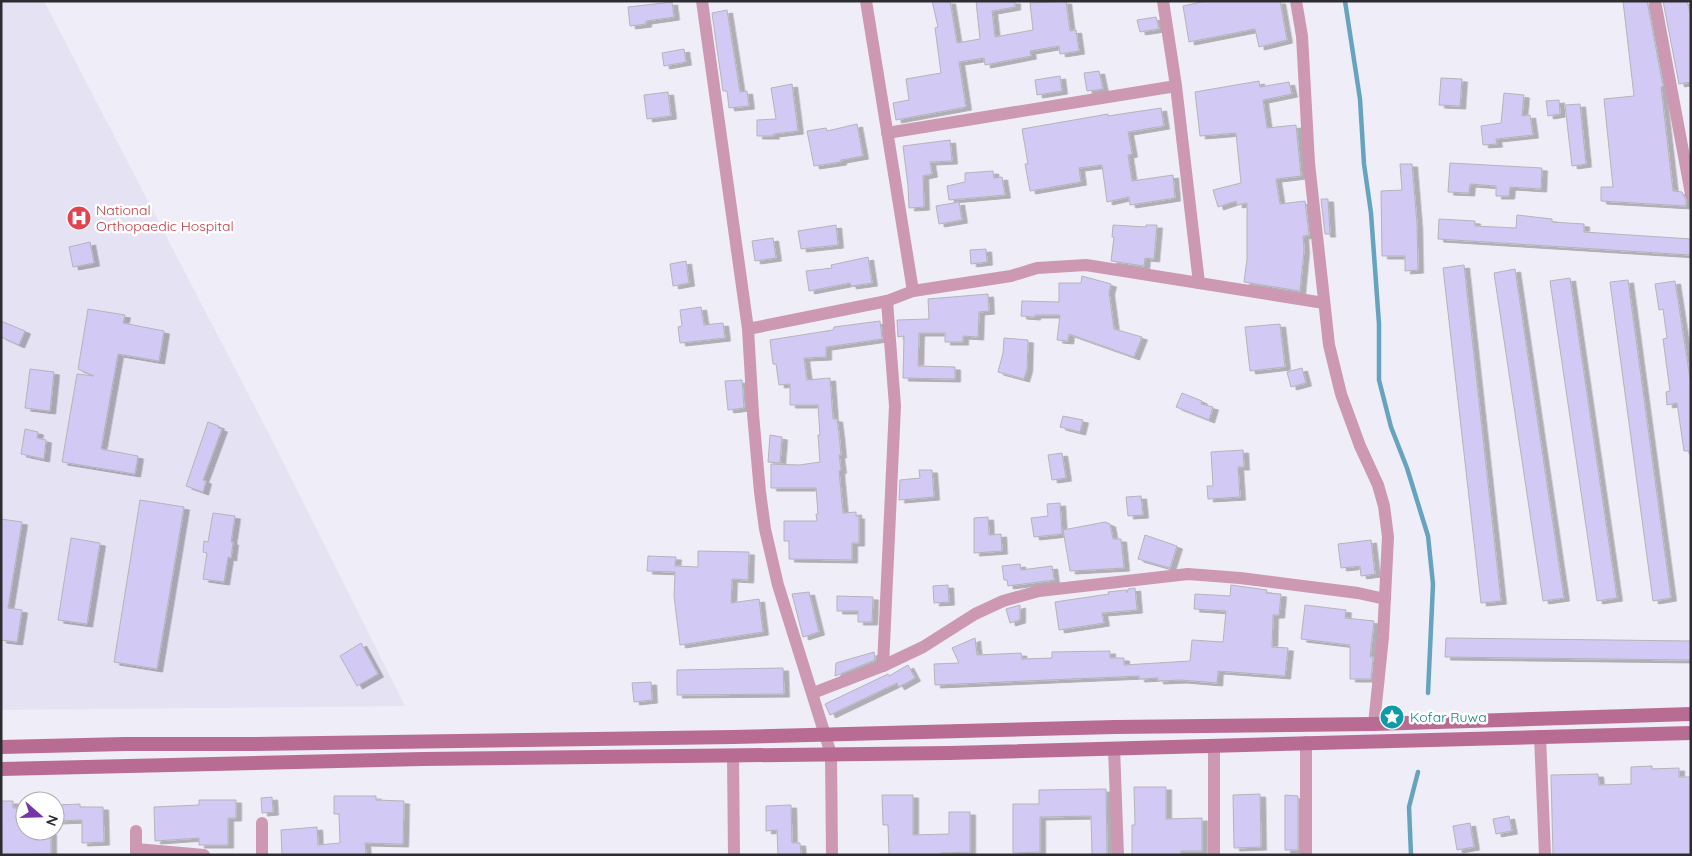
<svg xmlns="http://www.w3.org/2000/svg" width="1692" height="856" font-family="Quicksand,sans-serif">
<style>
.built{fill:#e5e2f3}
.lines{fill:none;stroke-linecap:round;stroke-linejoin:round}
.stream{stroke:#66a3bf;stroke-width:4.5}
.building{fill:#d2c9f4;stroke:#b5b3bc;filter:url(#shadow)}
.minor{stroke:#cd98b1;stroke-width:12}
.secondary{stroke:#b96c93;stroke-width:14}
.labels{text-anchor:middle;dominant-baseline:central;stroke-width:5;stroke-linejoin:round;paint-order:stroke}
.health-label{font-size:14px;fill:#be3a42;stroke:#fff;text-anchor:start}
.culture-label{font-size:14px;fill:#0d838f;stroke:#fff;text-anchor:start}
</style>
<defs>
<filter id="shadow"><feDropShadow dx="5.5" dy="3" stdDeviation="0" flood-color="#0004"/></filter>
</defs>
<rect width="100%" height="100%" fill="#efedf7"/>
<polygon class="built" points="1,1 44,1 270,436 405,706 1,710"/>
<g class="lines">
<g class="stream">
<polyline points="1345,1 1360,99 1364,164 1371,213 1379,324 1379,380 1391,427 1407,468 1428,536 1433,584 1428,693"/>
<polyline points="1411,855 1409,807 1418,772"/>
</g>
</g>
<g class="building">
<polygon points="932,1 950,1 957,43 980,39 976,1 1015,1 1015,7 992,11 995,37 1033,30 1030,3 1066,1 1070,31 1076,30 1079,51 1060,54 1059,46 1030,51 1031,56 985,65 984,58 959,62 966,107 896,120 893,103 909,100 906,79 941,73 935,28 938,27"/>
<polygon points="1206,1 1280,1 1287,40 1259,47 1255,29 1189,42 1183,6"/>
<polygon points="1623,1 1647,1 1663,86 1661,87 1673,191 1682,192 1686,200 1686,206 1601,201 1601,187 1613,187 1604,99 1634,96"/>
<polygon points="1663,1 1687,1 1691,17 1691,82 1679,84"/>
<polygon points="672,2 674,17 646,21 646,24 630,26 628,7"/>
<polygon points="727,10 740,92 747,91 749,106 729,108 727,91 723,91 712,13"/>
<polygon points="1156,17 1159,29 1140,32 1137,20"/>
<polygon points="684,49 686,62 664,66 662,53"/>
<polygon points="1099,71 1103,89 1087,91 1084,73"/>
<polygon points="1060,76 1062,91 1037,95 1035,80"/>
<polygon points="1441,78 1462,79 1460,106 1439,105"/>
<polygon points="1259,81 1260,87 1289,82 1292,94 1263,100 1267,128 1296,125 1301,176 1276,179 1280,204 1305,201 1309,235 1303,236 1304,250 1300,291 1244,282 1247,259 1247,203 1237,205 1236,201 1218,207 1213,190 1241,183 1236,133 1200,136 1195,92"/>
<polygon points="792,84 798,131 773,134 774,136 757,136 757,120 776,119 771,88"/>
<polygon points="668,92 671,116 647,119 644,95"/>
<polygon points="1504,93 1524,95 1522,116 1530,115 1533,135 1496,139 1497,144 1483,145 1481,126 1501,123"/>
<polygon points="1559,100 1560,114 1548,116 1546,101"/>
<polygon points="1580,104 1586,164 1572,166 1565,105"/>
<polygon points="1161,108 1164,126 1128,132 1132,154 1128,155 1132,181 1173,175 1175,198 1130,205 1129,197 1107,202 1102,165 1079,168 1081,182 1030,191 1025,164 1028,164 1022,129 1108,114 1108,116"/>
<polygon points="857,124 863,156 841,160 841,162 814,166 807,131 826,128 827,131"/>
<polygon points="950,140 952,161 930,162 932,174 923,176 924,207 909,208 908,186 903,146"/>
<polygon points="1450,163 1542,168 1541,189 1510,187 1509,196 1496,196 1496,186 1470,184 1469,193 1448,192"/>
<polygon points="1400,164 1412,164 1417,224 1418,270 1405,271 1405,256 1382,256 1381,191 1402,190"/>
<polygon points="993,171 994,178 1002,177 1005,195 949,200 947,186 965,182 965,173"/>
<polygon points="1321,199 1328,199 1330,234 1325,234"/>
<polygon points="959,202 962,220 939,224 936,206"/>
<polygon points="1517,215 1552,219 1552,222 1584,224 1584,232 1691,239 1691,255 1438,239 1439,219 1475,221 1475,226 1516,228"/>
<polygon points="836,225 838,245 801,249 798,231"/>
<polygon points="1113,225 1146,227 1146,225 1157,225 1154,259 1145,258 1144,266 1111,261 1114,237 1112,237"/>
<polygon points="773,238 776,258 755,261 752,241"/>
<polygon points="90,242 94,263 73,267 69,247"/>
<polygon points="986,249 987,262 971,264 970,250"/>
<polygon points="868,257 872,283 851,286 850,283 809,291 806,271 832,268 831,265"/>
<polygon points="686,261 689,283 673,286 670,264"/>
<polygon points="1464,265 1501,601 1481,603 1443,268"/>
<polygon points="1515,269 1564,598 1543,601 1494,273"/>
<polygon points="1082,276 1111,284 1109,292 1114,329 1142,337 1134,357 1069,334 1068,341 1057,340 1060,315 1035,315 1035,317 1021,316 1022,301 1059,302 1059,283 1081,283"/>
<polygon points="1570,278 1617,598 1597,601 1550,281"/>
<polygon points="1628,280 1671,598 1653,601 1610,282"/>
<polygon points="1675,281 1691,385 1691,451 1684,451 1677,403 1667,405 1666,392 1670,391 1663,339 1667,338 1663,309 1659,310 1655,284"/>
<polygon points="988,294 989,311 979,312 978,337 963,336 963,342 945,342 945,333 919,333 918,366 955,367 955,379 903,378 904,336 898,337 897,320 929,319 928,299"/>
<polygon points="701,307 704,325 723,323 725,338 680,343 678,327 682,326 680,310"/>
<polygon points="88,309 125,315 123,323 164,331 159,361 118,354 101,449 138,456 135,474 62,462 77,374 94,376 78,369"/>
<polygon points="1,321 25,331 19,345 1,337"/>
<polygon points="880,321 882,339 826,347 826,357 804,358 807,380 830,378 833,419 837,419 839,434 841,455 839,455 841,470 839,471 843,513 856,512 856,516 859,516 859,543 852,543 852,560 789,559 789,541 784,541 784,521 817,521 816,514 818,514 816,488 771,488 771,464 799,465 820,462 818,435 820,435 818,405 790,405 790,384 779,385 776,364 773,364 770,340 833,330 834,327"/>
<polygon points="1280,324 1285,367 1250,371 1245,327"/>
<polygon points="1004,338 1028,340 1027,369 1024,379 998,372 1003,353"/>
<polygon points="1302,368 1306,383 1291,387 1287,372"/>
<polygon points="30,369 54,372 50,411 25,408"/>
<polygon points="742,380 744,408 728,410 725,381"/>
<polygon points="1182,393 1202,401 1201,404 1213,407 1209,420 1176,407"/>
<polygon points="1063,416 1083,420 1080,432 1060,427"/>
<polygon points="208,422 219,426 218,428 222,429 203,480 206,481 203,492 186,486"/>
<polygon points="25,429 38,432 37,438 46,440 44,459 21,454"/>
<polygon points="770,435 782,437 780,463 768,462"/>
<polygon points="1243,450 1244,467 1238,467 1240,497 1208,499 1207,486 1213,486 1211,452"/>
<polygon points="1062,453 1066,478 1052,480 1048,455"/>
<polygon points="919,470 932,470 934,497 899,500 900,480 920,478"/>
<polygon points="1141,496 1143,515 1128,516 1126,497"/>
<polygon points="140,500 184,507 157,669 114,662"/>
<polygon points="1060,503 1062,534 1034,537 1031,518 1048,516 1047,504"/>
<polygon points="213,513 235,516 231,542 233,542 231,558 228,557 224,582 203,579 207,553 203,552 204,541 208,542"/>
<polygon points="988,517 989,535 1001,534 1002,551 974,553 974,518"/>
<polygon points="1,519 22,522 8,608 22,610 17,642 1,640"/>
<polygon points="1105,522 1110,524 1113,539 1121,539 1124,568 1070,571 1063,530"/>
<polygon points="1145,535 1177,546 1170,568 1138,559"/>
<polygon points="71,538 100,543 87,624 58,620"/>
<polygon points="1371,540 1375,574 1361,576 1360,566 1341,568 1338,544"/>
<polygon points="698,551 749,552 748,580 732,579 731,603 759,599 763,632 680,645 674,596 675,572 647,571 648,556 676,557 675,566 698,567"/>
<polygon points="1020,564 1021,570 1052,566 1054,580 1008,586 1007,580 1004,580 1002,566"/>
<polygon points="948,585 949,602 934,603 933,586"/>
<polygon points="1231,585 1267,590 1266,593 1281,594 1279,615 1273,615 1272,647 1288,648 1285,676 1218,671 1217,683 1181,680 1158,681 1158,678 1139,679 1139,676 935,685 934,664 959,663 952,648 975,638 977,655 1021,653 1022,659 1023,659 1052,658 1052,652 1110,651 1110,658 1124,658 1124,665 1190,661 1192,640 1223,642 1226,611 1194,609 1195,594 1230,596"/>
<polygon points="1135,588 1137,610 1102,613 1104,623 1059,630 1055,602 1109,594 1108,592 1126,590 1127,593 1128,589"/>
<polygon points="809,592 819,632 803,637 792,594"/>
<polygon points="837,596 873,597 872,622 858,622 858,611 837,611"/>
<polygon points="1020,605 1020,620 1010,623 1006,609"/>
<polygon points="1305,605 1346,610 1345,618 1374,621 1370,657 1373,657 1371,679 1350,679 1350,645 1301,639"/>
<polygon points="1446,638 1691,641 1691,660 1445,657"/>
<polygon points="361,643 378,674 357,686 340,656"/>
<polygon points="874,652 875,660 835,676 836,663"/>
<polygon points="908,665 915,678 899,687 897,683 830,715 825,704 888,674 889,676"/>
<polygon points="783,668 784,694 677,695 677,670"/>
<polygon points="651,682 652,700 634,702 632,683"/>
<polygon points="1652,766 1652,769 1679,768 1679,777 1691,777 1691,855 1553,855 1551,775 1598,774 1599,785 1631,784 1631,767"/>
<polygon points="1134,787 1166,787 1166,819 1202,818 1202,851 1181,851 1181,855 1132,855 1132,825 1135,825"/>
<polygon points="1106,789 1107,855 1092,855 1091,816 1040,817 1040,852 1013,853 1013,804 1039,804 1039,790"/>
<polygon points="1260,794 1261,847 1234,848 1233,795"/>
<polygon points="882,795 913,795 913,835 949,834 949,812 970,812 970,852 941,853 941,855 889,855 888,825 883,825"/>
<polygon points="1285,795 1298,796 1298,850 1285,850"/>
<polygon points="334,796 376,796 376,800 404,801 403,844 365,843 366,855 282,855 281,830 317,827 318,845 340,843 339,814 334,814"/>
<polygon points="272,797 273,812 262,813 261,798"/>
<polygon points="199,800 236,800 236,818 228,818 228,845 199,845 199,838 155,841 154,807 199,805"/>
<polygon points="1,801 13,801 13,808 25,808 25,831 29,831 29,832 51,832 51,854 2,855"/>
<polygon points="80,804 80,807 103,807 104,842 82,843 82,820 55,821 55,805"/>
<polygon points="791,805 792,843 800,843 801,855 778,855 777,830 766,831 766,806"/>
<polygon points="1509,816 1512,831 1496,834 1493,819"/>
<polygon points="1470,823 1474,847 1457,850 1453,826"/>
</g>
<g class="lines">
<g class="minor">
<polyline points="702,1 748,329 753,414 760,492 765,529 778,585 831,754 832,855"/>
<polyline points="866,1 913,291"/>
<polyline points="1163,1 1176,86 1199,283"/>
<polyline points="1296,1 1302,36 1309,163 1329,345 1341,394 1360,446 1378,485 1384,506 1388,537 1383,637 1374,724"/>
<polyline points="1655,1 1691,194"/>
<polyline points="887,133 1176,86"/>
<polyline points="748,329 887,301 913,291 1011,276 1037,268 1086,265 1324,303"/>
<polyline points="883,666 895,406 887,301"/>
<polyline points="813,693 883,666 923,647 975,614 1003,601 1039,591 1188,574 1240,578 1358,593 1385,599"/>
<polyline points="1540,736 1545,855"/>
<polyline points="1306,742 1306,855"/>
<polyline points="1214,745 1214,855"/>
<polyline points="1114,748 1118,855"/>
<polyline points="733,755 734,855"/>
<polyline points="262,823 262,855"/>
<polyline points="136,831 136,855"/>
<polyline points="136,849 204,855"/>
</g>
<g class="secondary">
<polyline points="1,747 125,744 248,744 733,737 1115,727 1374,724 1691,714"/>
<polyline points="1,769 423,759 949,753 1691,733"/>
</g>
</g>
<defs>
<symbol id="hospital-disc" viewBox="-11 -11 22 22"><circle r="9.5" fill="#e0444e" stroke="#fff"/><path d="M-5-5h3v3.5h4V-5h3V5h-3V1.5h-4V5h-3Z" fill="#fff"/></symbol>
<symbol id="sight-disc" viewBox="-11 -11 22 22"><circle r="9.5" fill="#0f9aa8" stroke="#fff"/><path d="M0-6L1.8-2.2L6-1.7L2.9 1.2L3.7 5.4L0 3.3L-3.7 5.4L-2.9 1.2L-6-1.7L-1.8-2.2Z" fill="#fff"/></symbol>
</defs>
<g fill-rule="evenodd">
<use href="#hospital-disc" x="65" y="204" width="28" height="28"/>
<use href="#sight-disc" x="1378" y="703" width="28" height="28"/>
</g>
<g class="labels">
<g class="health-label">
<text x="96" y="210">National<tspan x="96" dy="16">Orthopaedic Hospital</tspan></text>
</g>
<g class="culture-label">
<text x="1410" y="717">Kofar Ruwa</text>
</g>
</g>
<rect width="1692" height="856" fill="none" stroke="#2d2c30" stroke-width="5"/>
<g transform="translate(40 816) rotate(110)"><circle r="24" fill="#ffffff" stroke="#ababac"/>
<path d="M0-4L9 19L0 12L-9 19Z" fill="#7734a8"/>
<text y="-8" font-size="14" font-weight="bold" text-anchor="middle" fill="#2d2c30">N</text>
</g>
</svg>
